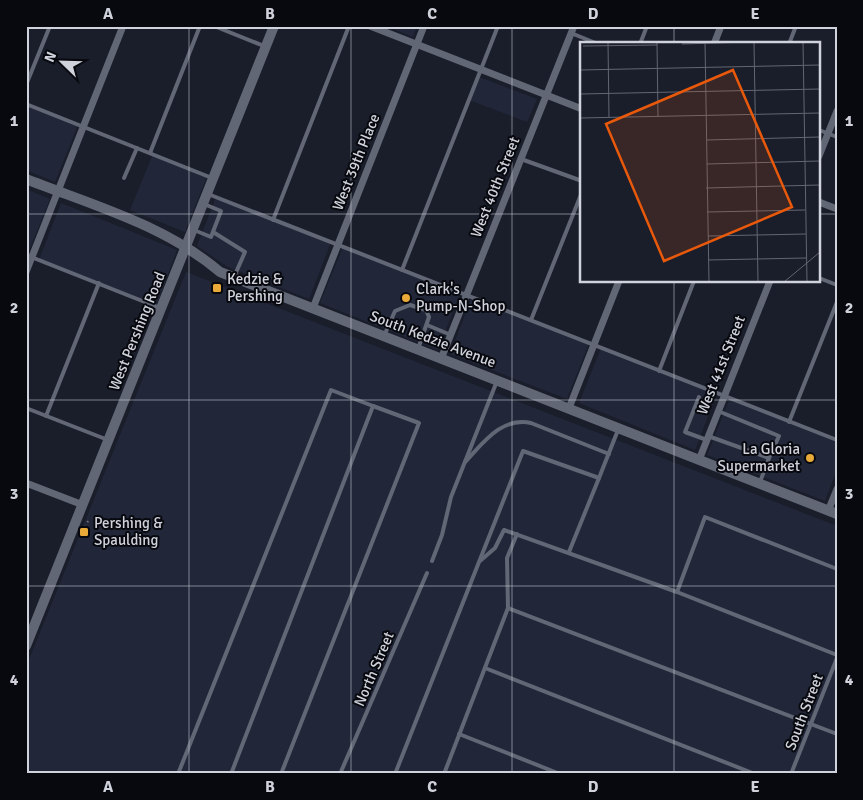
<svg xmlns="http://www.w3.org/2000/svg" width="863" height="800" font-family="Signika,sans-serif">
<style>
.built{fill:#212739}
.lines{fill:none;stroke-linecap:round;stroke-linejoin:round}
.path{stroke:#6e717d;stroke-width:2;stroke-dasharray:4 4;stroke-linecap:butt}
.lane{stroke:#626776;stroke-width:4}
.street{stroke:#626776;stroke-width:7}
.secondary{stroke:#626776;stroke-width:10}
.grid{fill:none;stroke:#d0d3dc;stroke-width:1;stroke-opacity:0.55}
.poi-dot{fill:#eaaa39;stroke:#07090e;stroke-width:2}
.labels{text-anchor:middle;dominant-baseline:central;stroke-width:4;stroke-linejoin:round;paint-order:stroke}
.street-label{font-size:15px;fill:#d0d3dc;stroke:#07090e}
.poi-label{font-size:15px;fill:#d0d3dc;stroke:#07090e;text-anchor:start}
.inset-road{fill:none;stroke:#636672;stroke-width:1}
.view{fill:#e8590c;fill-opacity:0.15;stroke:#e8590c;stroke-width:2.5}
.inset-edge{fill:none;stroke:#d0d3dc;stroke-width:2.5}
.neatline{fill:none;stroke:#d0d3dc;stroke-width:2}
.grid-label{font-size:16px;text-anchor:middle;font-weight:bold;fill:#d0d3dc}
</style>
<rect width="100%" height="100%" fill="#1a1e2b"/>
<g class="built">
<polygon points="386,26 417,26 413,37"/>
<polygon points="479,77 537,99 527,122 469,100"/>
<polygon points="26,104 78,125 55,182 26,170"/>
<polygon points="153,154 207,176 185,232 130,210"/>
<polygon points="26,189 50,199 27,255 26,255"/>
<polygon points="216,197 331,242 309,299 228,267 197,246"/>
<polygon points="61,203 177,250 156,306 39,260"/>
<polygon points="343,247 460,293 438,350 320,303"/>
<polygon points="186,272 837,526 837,774 26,774 26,667"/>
<polygon points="472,297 589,343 567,399 450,354"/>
<polygon points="601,348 717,393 695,450 579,403"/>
<polygon points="730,398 837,440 837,469 825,501 707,455"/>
</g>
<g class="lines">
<polyline class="path" points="81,537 88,521"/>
<g class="lane">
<polyline points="214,26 264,46"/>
<polyline points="571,33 598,44"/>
<polyline points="640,44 647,26"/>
<polyline points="789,44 796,26"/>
<polyline points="26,85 50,26"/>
<polyline points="26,104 212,178"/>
<polyline points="819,130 837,137"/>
<polyline points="150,153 200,26"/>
<polyline points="521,159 582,181"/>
<polyline points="124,178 137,148"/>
<polyline points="208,194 837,440"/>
<polyline points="273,220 349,26"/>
<polyline points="194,230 211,237 221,211 204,204"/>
<polyline points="213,232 245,252 234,277"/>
<polyline points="26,255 160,308"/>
<polyline points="402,270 498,26"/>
<polyline points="819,278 837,285"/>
<polyline points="531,320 582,192"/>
<polyline points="427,325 451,335"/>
<polyline points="384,336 395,311 410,305 426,310 429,317 418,349"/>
<polyline points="659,371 694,281"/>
<polyline points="699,397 685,432 707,440"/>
<polyline points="26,408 108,440"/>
<polyline points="718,411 779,436 769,458"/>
<polyline points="46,416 99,283"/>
<polyline points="789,422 837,302"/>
<polyline points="708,436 769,458 760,482"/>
<path d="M465 462C484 442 501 417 531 423L609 454"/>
<polyline points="569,552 599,478"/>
<polyline points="432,561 442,535 451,497 497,381"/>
<polyline points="480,561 495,548 504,530 677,592 837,655"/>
<polyline points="677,592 705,517 837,569"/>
<polyline points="508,608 837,734"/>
<polyline points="485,668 755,774"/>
<polyline points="459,734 560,774"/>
<polyline points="178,774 331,390 373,406 231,774"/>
<polyline points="281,774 419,423 373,406"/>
<polyline points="340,774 427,573"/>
<polyline points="395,774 523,451 599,478 618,430"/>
<polyline points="444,774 508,608 507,558 517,534"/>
<polyline points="791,774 837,658"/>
</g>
<g class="street">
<polyline points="370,26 582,109"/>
<polyline points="714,44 721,26"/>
<polyline points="819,156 837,111"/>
<polyline points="819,202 837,209"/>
<polyline points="26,272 123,26"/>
<polyline points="313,308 424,26"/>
<polyline points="441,359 574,26"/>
<polyline points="569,408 619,281"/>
<polyline points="699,460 770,281"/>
<polyline points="26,483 83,505"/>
<polyline points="828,511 837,489"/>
</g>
<g class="secondary">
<path d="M26 179C92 205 165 225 220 272L837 514"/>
<polyline points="26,646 274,26"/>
</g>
</g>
<path class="grid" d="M189 26V774M351 26V774M512 26V774M674 26V44M26 214H582M819 214H837M674 281V774M26 400H837M26 586H837"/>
<g class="poi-dot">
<rect x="212" y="283" width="10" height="10" rx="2.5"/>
<circle cx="406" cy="298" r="5"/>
<circle cx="810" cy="458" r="5"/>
<rect x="79" y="527" width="10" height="10" rx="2.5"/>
</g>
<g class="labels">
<g class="street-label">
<text transform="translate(356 162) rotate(-68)">West 39th Place</text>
<text transform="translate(495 187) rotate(-68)">West 40th Street</text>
<text transform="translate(137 331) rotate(-68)">West Pershing Road</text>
<text transform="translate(433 339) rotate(21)">South Kedzie Avenue</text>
<text transform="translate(721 365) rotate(-68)">West 41st Street</text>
<text transform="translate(374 669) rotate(-67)">North Street</text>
<text transform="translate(804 712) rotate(-69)">South Street</text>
</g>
<g class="poi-label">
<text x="227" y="279">Kedzie &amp;<tspan x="227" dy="17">Pershing</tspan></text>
<text x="416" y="289">Clark's<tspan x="416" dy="17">Pump-N-Shop</tspan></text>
<text x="800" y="449" text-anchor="end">La Gloria<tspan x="800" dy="17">Supermarket</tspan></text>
<text x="94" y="523">Pershing &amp;<tspan x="94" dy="17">Spaulding</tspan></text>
</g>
</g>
<g transform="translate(580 42)">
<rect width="240" height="240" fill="#1a1e2b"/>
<path class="inset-road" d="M28 0 29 76M77 0 78 75M125 0 129 240M174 0 178 240M223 0 227 240M102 2 169 0M3 4 77 3M0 28 240 23M0 52 240 47M0 76 240 71M127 98 240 95M127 122 240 119M126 146 240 143M127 170 225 168M128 194 226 192M128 218 226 216M204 240 240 210"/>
<path class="view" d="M153 28 212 165 84 219 26 82Z"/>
<rect width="240" height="240" class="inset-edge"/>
</g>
<rect width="863" height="800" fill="none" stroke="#07090e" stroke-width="55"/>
<g transform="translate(62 62) rotate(293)" stroke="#07090e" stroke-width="4" paint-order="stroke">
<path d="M0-4L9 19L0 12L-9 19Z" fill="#d0d3dc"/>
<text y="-8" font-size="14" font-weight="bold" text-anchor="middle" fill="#d0d3dc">N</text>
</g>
<rect x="28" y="28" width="808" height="744" class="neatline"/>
<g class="grid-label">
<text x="108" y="19">A</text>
<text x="270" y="19">B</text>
<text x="432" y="19">C</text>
<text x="593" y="19">D</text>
<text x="755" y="19">E</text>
<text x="14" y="126">1</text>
<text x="849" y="126">1</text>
<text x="14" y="313">2</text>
<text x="849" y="313">2</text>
<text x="14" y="499">3</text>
<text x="849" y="499">3</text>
<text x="14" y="685">4</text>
<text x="849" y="685">4</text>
<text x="108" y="792">A</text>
<text x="270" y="792">B</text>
<text x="432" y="792">C</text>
<text x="593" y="792">D</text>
<text x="755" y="792">E</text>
</g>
</svg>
